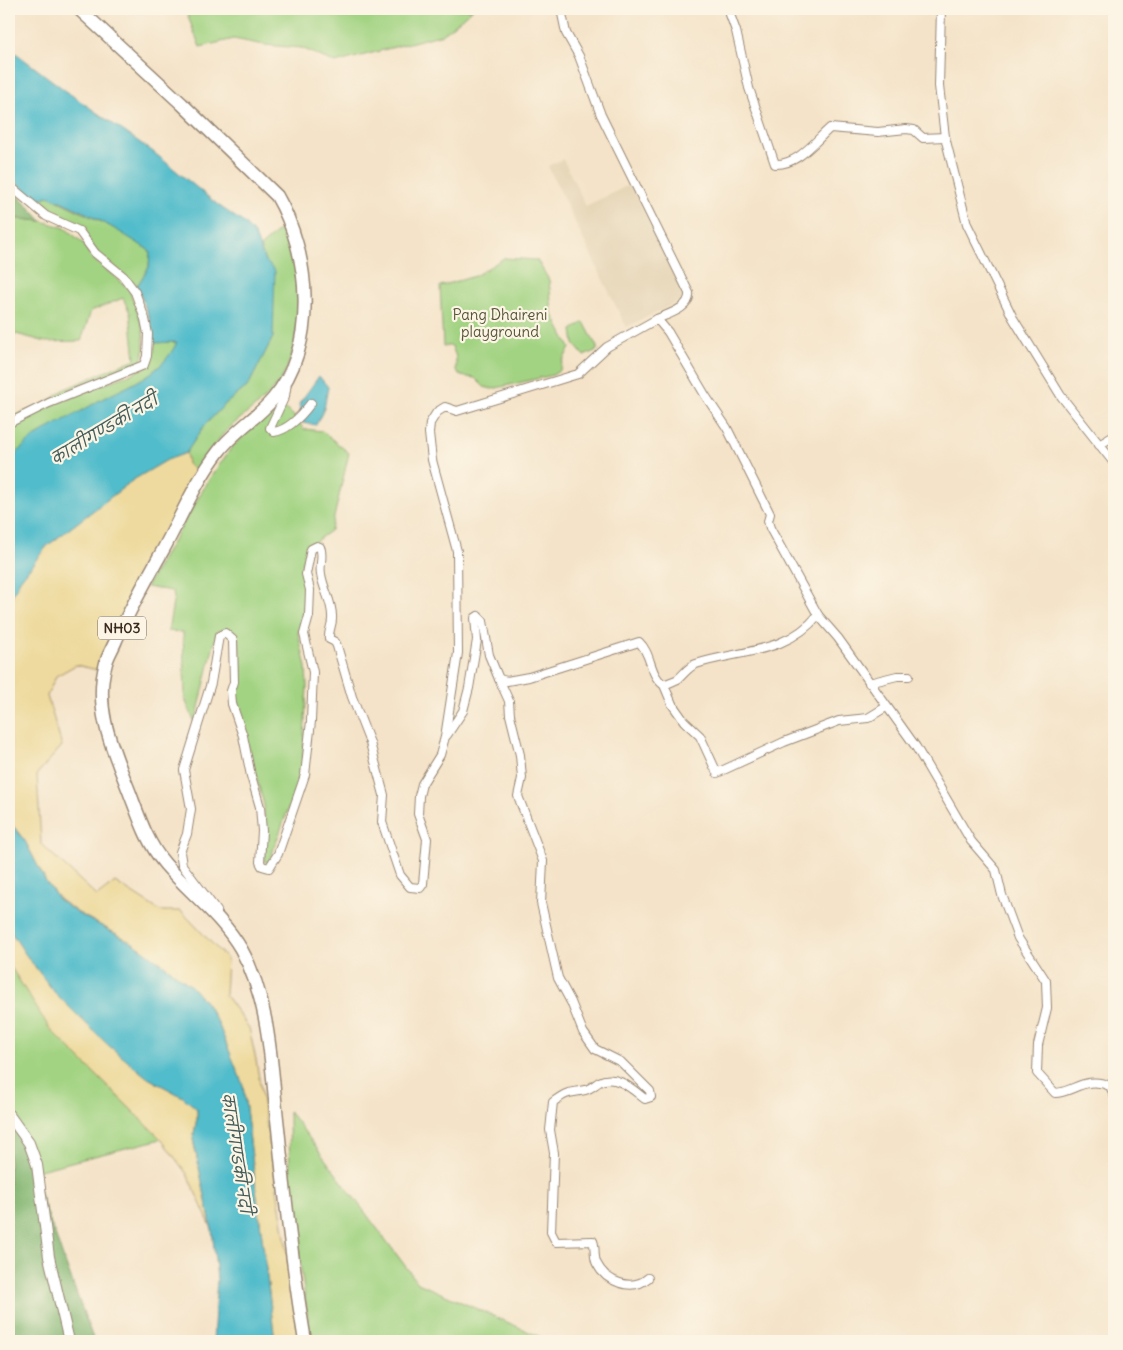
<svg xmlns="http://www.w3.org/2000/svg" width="1123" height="1350" font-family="Delius,'Playpen Sans Deva',sans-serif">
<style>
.built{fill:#e6d6b7}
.green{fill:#a2d382;stroke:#6e7e50}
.forest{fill:#81b570;stroke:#5e7047}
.sand{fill:#eeda9e;stroke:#94825e}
.water{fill:#51bccb;stroke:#467374}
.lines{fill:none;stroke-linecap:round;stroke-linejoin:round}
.minor-casing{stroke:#988673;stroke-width:10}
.tertiary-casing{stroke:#988673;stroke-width:12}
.trunk-casing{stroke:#988673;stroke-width:15}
.minor{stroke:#fff;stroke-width:8}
.tertiary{stroke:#fff;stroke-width:10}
.trunk{stroke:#fff;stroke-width:12}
.labels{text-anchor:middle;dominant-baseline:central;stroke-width:4.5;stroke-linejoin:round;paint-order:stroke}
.shield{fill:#fcf5e5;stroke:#75675a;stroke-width:1}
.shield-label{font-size:14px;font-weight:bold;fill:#3b2a1e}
.park-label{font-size:15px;fill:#555437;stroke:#fcf5e5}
.water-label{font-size:16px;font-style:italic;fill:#435d5b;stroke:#fcf5e5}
</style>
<rect width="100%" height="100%" fill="#fcf5e5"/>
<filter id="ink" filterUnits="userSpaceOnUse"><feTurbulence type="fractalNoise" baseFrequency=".02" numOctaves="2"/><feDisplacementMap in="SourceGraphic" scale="10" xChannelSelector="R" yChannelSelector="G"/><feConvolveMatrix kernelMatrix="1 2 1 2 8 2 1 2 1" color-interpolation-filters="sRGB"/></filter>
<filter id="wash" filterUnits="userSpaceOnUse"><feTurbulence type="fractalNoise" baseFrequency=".0096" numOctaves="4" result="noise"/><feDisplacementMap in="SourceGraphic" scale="20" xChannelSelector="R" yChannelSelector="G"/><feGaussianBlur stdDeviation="1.12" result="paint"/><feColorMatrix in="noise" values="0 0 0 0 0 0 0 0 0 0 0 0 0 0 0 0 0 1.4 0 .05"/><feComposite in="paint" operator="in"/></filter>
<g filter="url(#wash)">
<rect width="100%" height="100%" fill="#f4e3c8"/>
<polygon class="built" points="563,159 586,206 631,184 686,298 626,327 548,166"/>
<g class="green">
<polygon points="185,9 473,9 443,34 335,63 302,48 264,45 234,39 200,47"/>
<polygon points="48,196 120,231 150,251 149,267 137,286 96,252 83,231 67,220 45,212 34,202"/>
<polygon points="9,218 42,221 65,228 83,243 91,257 129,289 143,328 144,354 139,365 84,384 9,423 9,418 44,404 65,389 135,359 130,313 123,298 91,311 81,341 46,342 9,332"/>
<path d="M279 230 294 243C298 287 306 354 273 390 259 406 240 417 225 432 213 444 210 463 195 471L188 464 186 453 204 426 224 405 248 386 273 337 264 259 260 247Z"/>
<polygon points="504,258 537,260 549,280 552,313 570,348 563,360 560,370 553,375 492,389 484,387 475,378 461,376 456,370 456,357 452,346 443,346 440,286 475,276"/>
<polygon points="584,322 597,347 597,350 584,356 574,344 572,330"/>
<polygon points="177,342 170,357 150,375 34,437 9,464 9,427 58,403 145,368 149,362 150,343"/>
<polygon points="278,404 293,415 304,429 322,431 349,453 331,530 307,548 302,562 304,613 298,633 306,667 307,687 302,771 269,862 265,862 264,805 239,712 236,691 241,672 239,641 229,628 217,631 195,724 185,699 183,632 168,631 174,597 172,591 146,587 210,478 232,447"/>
<polygon points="9,964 50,1029 161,1139 32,1172 9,1092"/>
<polygon points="289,1111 418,1283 550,1341 311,1341 290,1190"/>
</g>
<g class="forest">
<polygon points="9,189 21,198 42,221 9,218"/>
<polygon points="9,1092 32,1172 94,1341 9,1341"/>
</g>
<g class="sand">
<polygon points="186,453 188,464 195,471 202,467 171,519 102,671 76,665 56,676 47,696 62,746 37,774 41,844 97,896 115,882 160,911 181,911 227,959 225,995 249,1028 256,1060 287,1250 299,1341 275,1341 243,1085 218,1023 206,1003 191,986 164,965 133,943 77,912 59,899 46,882 25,841 9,821 10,596 20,580 47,546 133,480 167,460"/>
<path d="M9 929C46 986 91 1031 143 1074 160 1088 183 1092 197 1109V1118L193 1139 212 1229 187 1174 161 1139 50 1029 9 964Z"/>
</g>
<g class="water">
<path d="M9 48 70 94 152 151 218 205 244 223 255 235 264 259 275 271 273 337 248 386 224 405 204 426 186 453 167 460 133 480 47 546 20 580 9 602V464C25 437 56 425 83 410 91 406 98 400 106 397 135 383 163 372 177 342L150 343V320L137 286 149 267 150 251C118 230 84 210 48 196L34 202 9 174Z"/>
<polygon points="319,376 328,387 324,409 316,425 303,423 299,404"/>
<polygon points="9,821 25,841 46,882 59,900 77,913 133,943 164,965 191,986 206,1003 218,1023 243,1085 275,1341 213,1341 217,1279 212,1229 193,1139 197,1118 197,1109 183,1097 148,1078 108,1045 55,993 26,955 9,929"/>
</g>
</g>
<g filter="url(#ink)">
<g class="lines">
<defs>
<g id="minor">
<path d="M561 9 566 33 579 56 601 115 689 293C691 308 668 314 657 319"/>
<path d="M728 9 736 31 749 88 775 164C798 165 814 142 830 128L878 132 906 129 914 130 923 138 945 137"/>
<polyline points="941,9 939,86 945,137 967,224 1013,318 1061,396 1114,463"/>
<polyline points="9,185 46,216 79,231 95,253 123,276 135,292 145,319 148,334 147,356 144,365 49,403 9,423"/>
<path d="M287 383 285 396 270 428 274 432C288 430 302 415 311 403"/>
<polyline points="1099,445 1114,436"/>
<polyline points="869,683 897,676 909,676"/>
<polyline points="664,685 672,704 684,721 700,736 717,773 784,742 839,721 868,718 886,707"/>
<polyline points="447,735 463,711 469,688 477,640 475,618 478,616 483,621 489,655 499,679"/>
<path d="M217 911 182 865 180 852 187 834 191 809 184 770 211 683 219 636 225 633 233 640 234 682 231 691 232 704 243 736 251 776 260 807 262 831 260 862 262 866 269 868 278 854 305 775 311 721 313 672 304 634 309 616 310 590 306 574 311 549 317 546 320 547C324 555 319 565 321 574 323 589 332 601 332 616 333 625 328 630 329 639L335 642 337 646 352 697 370 743 384 795 382 822 400 875 410 887 420 888 423 884 427 839 418 814 419 796 422 784 440 755 445 737 458 653 457 551 432 460 429 433 430 423 437 412 445 407 457 411 578 374 607 347 657 319 668 332 705 395 727 428 770 514 768 521 770 528 818 615 838 638 916 747 971 841 996 870 1002 895 1018 938 1046 981 1047 1008 1038 1045 1037 1073 1055 1093C1072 1093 1086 1075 1110 1086L1114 1095"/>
<path d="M648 1278C632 1292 606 1282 597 1264 593 1257 596 1248 593 1241L556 1242 551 1232 554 1153 550 1130 553 1102C570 1090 567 1094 585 1090 591 1089 594 1085 599 1082 616 1073 633 1090 645 1099L651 1097 650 1091 621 1062 595 1049 583 1032 571 1002 558 978 541 903 543 861 518 796 522 778 520 755 510 715 509 701 499 679 507 681 529 677 639 642C652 654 649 675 664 685 668 683 674 681 678 679 684 674 688 667 696 664 739 650 787 654 818 615"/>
</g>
<polyline id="tertiary" points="9,1115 29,1143 37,1165 49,1257 69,1341"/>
<path id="trunk" d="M79 9 182 104 277 196C310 253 319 345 273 399 257 418 234 431 219 451 195 482 181 517 163 550 146 580 130 609 116 640 113 648 108 655 106 663 93 708 113 750 129 791 139 817 147 843 165 864 190 893 222 916 241 949 271 1003 271 1069 278 1128 285 1199 293 1270 305 1341"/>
</defs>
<use href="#minor" class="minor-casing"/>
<use href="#tertiary" class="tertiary-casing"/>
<use href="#trunk" class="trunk-casing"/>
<use href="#minor" class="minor"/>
<use href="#tertiary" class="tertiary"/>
<use href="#trunk" class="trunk"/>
</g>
</g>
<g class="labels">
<rect class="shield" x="98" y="616.5" width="48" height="23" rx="4"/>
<g class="shield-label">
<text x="122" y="628">NH03</text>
</g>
<g class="park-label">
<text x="500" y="314">Pang Dhaireni<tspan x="500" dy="17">playground</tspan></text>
</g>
<g class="water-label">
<text transform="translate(104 429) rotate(-31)">कालीगण्डकी नदी</text>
<text transform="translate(237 1153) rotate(81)">कालीगण्डकी नदी</text>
</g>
</g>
<rect width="1123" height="1350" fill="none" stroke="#fcf5e5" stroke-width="30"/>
</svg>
